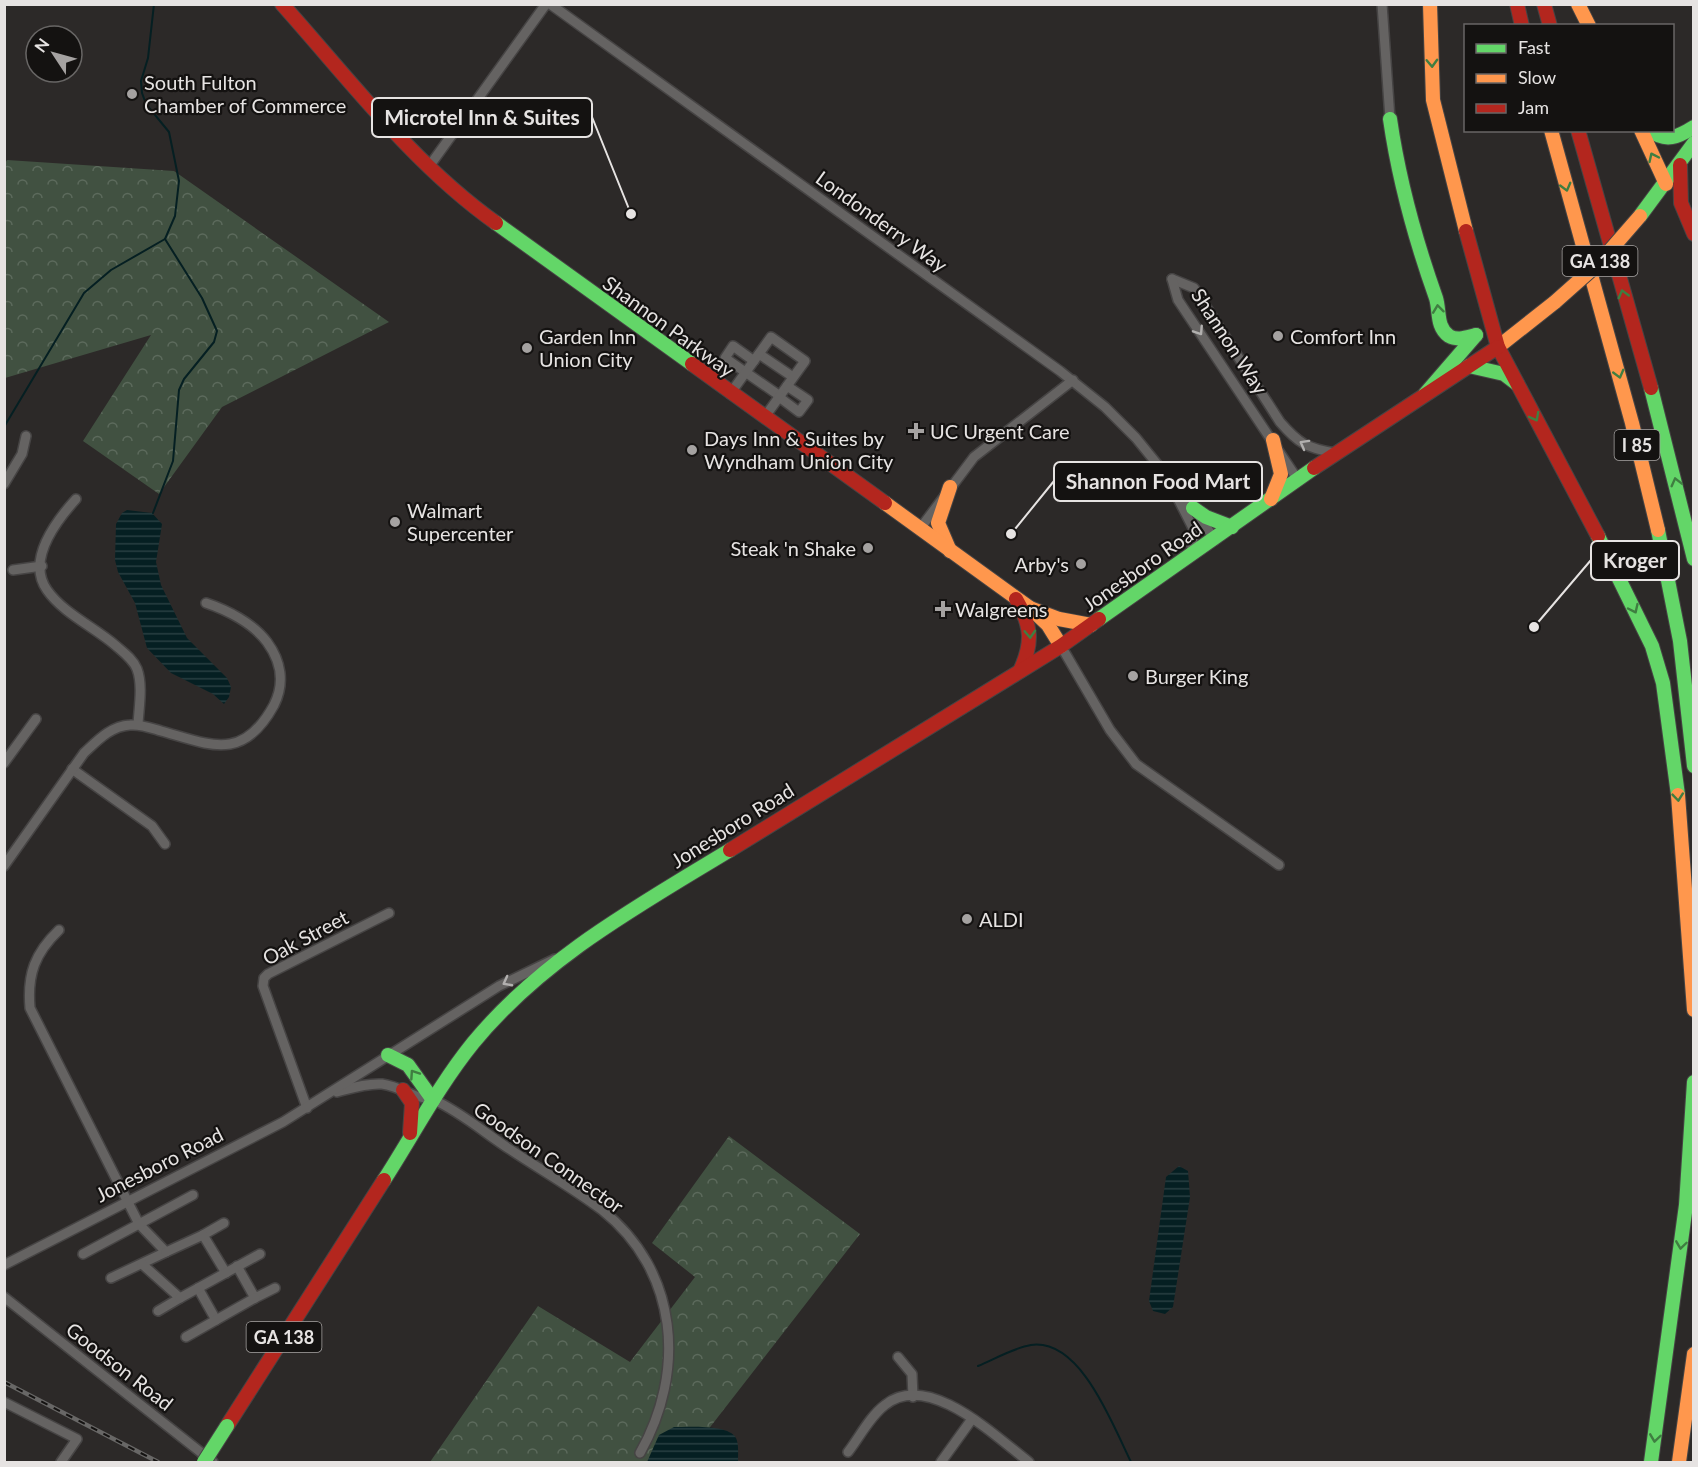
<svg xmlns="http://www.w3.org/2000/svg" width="1698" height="1467" font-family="Lato,sans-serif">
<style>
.forest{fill:url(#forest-crowns)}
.water{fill:url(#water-rules)}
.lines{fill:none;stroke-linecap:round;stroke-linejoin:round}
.stream{stroke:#051f22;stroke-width:2}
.street-casing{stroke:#464444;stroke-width:12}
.fast-casing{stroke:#464444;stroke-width:16}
.slow-casing{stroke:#464444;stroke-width:16}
.jam-casing{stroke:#464444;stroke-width:16}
.street{stroke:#656362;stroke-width:9}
.fast{stroke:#63d668;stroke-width:14}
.slow{stroke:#ff974d;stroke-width:14}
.jam{stroke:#b3261e;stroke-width:14}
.rail-casing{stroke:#686766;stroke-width:4.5}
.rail{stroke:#141211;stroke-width:2;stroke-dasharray:7;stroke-linecap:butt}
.fast-bridge-casing{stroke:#464444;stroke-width:16;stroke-linecap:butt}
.slow-bridge-casing{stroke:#464444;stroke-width:16;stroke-linecap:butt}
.fast-bridge{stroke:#63d668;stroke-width:14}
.slow-bridge{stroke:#ff974d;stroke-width:14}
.oneway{stroke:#3f7e41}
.oneway2{stroke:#b2b0af}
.poi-dot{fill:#a5a2a1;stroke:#141211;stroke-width:2}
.labels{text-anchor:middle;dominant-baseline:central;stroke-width:4.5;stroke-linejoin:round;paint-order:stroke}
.shield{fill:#141211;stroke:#a7a4a3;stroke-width:1.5}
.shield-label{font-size:18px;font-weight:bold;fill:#e6e3e2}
.poi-label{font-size:20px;fill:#e6e3e2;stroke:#141211;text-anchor:start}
.street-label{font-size:20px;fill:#e6e3e2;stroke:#141211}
.leader{fill:none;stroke:#e6e3e2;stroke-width:2}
.callout-dot{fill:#e6e3e2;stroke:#141211;stroke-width:2}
.callout{fill:#141211;stroke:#e6e3e2;stroke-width:2}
.callout-label{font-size:21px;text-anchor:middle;font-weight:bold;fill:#e6e3e2}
</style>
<defs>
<pattern id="forest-crowns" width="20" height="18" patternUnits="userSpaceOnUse" patternTransform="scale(1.5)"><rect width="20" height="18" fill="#415141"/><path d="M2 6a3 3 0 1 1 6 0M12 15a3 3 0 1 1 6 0" fill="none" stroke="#5c6a5c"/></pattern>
<pattern id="water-rules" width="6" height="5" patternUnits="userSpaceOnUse" patternTransform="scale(1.5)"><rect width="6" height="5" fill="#051f22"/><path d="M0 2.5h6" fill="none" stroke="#293f42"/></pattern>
</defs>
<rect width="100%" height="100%" fill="#2c2928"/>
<g class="forest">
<polygon points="7,160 174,171 389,322 222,407 159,494 83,441 151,335 5,378 4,165"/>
<polygon points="729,1136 860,1234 683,1462 430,1462 538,1306 630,1362 695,1277 652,1243"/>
</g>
<g class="water">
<polygon points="127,510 152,513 162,524 156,562 161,585 187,638 227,678 231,687 229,697 224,704 213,694 171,673 147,648 135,603 118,572 115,560 116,524 122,513"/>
<polygon points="1179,1166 1188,1171 1190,1197 1173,1307 1165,1314 1153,1311 1149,1301 1166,1177"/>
<path d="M674 1427C688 1427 729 1424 736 1438 739 1444 738 1455 738 1462H647L659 1435Z"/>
</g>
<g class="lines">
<g class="stream">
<polyline points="4,427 84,293 111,270 165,239 175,216 179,181 169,132 146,104 142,93 141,81 148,58 154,4"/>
<polyline points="153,513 173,461 179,390 184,379 214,342 217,331 202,298 165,239"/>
<path d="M978 1366C995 1359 1013 1348 1031 1345 1081 1338 1113 1426 1131 1462"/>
</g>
<defs>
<g id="street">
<polyline points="550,4 1060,371 1105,407 1136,438 1166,475 1194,530 1191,555"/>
<polyline points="1382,4 1390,119"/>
<polyline points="428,168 546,4"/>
<path d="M1172 279 1194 288 1280 422C1299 444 1307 448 1335 453"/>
<polyline points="1172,279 1178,300 1298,480"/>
<polyline points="759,354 793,377"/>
<polyline points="754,361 733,346 725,358 780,396"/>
<polyline points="730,394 771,337 805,361 764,418"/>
<polyline points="779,397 799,412 808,400 787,386"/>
<polyline points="4,484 22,454 26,436"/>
<polyline points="1174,488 1187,499 1215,540"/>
<path d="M76 499C57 520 26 560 47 590 63 613 94 627 115 645 123 652 133 659 137 669 143 685 139 707 138 724"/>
<polyline points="919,530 974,457 1073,380"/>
<polyline points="13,570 42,566"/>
<polyline points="1061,646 1110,730 1136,764 1279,865"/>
<polyline points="4,763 36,719"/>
<polyline points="72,769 152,826 165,844"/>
<path d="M4 866 84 753C98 740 111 726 130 725 141 724 151 728 161 731 211 745 243 762 274 705 285 683 281 661 267 642 253 623 227 610 206 603"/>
<path d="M59 930C35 953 27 974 30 1008L139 1224 166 1252 111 1278"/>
<path d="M337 1092C352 1088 367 1083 382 1084 395 1086 404 1091 416 1096 422 1098 428 1098 434 1100 461 1112 486 1134 511 1150 541 1170 573 1188 602 1210 679 1271 686 1372 640 1453"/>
<polyline points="307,1108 263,986 264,978 268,974 389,913"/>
<polyline points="203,1235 224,1223"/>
<polyline points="166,1252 203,1235 226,1273"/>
<polyline points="83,1254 193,1195"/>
<polyline points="142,1264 180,1298 158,1311"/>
<polyline points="4,1265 283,1122 499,986 555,959"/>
<polyline points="237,1266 255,1298 275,1288"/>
<polyline points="198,1288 216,1320"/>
<polyline points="4,1297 213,1462"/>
<polyline points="180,1298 260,1254"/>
<polyline points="186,1337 255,1298"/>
<polyline points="898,1357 912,1374 913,1397"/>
<polyline points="4,1402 77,1439 61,1462"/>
<path d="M848 1452C859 1438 870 1416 885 1405 928 1370 996 1437 1029 1462"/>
<polyline points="941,1462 972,1419"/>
</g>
<g id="fast">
<path d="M1390 119C1399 181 1415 239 1436 298 1440 311 1436 327 1449 336 1458 341 1467 337 1476 335"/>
<path d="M1649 130C1666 143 1678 137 1694 127"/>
<polyline points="1640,216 1694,143"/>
<polyline points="496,223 692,364"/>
<polyline points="1469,366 1504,374 1517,384"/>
<polyline points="1651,388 1694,559"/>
<polyline points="1425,394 1476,335"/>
<polyline points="1193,508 1206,517 1232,527"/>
<polyline points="1658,530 1680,641 1694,766"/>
<polyline points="1598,536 1652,646 1663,683 1678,795"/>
<polyline points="1099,619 1314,468"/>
<polyline points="388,1055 408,1065 433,1100"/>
<path d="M384 1180C413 1135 439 1085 473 1043 543 958 638 906 730 850"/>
<polyline points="1651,1462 1686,1205 1694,1082"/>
</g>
<g id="slow">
<polyline points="1430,4 1433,100 1466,231"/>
<polyline points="1578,4 1589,26"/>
<polyline points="1551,130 1632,423 1658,530"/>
<polyline points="1641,130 1666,184"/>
<polyline points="1498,347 1555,302"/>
<polyline points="950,487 938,523 950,551"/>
<polyline points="1271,499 1281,474 1273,440"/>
<polyline points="885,503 1030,608 1048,625 1061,646"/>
<polyline points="1030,608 1059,619 1091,625"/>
<polyline points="1678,795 1694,1010"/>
<polyline points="1679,1462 1694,1354"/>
</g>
<g id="jam">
<path d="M282 4C350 80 413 164 496 223"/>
<polyline points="1517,4 1522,26"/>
<polyline points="1544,4 1550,26"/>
<polyline points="1578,130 1651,388"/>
<polyline points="1680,165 1681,203 1694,234"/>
<polyline points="1466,231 1498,347 1598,536"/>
<polyline points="692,364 885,503"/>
<polyline points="1314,468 1498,347"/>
<path d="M1016 599C1032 626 1033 643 1020 671"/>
<polyline points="730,850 1061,646 1099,619"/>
<polyline points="403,1090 412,1103 410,1133"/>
<polyline points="227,1426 384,1180"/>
</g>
</defs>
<use href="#street" class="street-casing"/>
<use href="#fast" class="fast-casing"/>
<use href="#slow" class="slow-casing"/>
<use href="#jam" class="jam-casing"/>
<use href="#street" class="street"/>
<use href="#fast" class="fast"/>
<use href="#slow" class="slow"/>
<use href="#jam" class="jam"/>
<defs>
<polyline id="rail" points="4,1382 158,1462"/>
</defs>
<use href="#rail" class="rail-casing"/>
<use href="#rail" class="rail"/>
<defs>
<polyline id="fast-bridge" points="204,1462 227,1426"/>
<polyline id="slow-bridge" points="1555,302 1600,262 1640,216"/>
</defs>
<use href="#fast-bridge" class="fast-bridge-casing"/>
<use href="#slow-bridge" class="slow-bridge-casing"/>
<use href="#fast-bridge" class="fast-bridge"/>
<use href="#slow-bridge" class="slow-bridge"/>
</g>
<defs><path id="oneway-chevron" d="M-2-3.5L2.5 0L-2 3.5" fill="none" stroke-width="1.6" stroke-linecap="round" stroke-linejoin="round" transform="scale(1.5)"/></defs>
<g class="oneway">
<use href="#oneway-chevron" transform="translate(1432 63) rotate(88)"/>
<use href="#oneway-chevron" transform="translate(1653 157) rotate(-115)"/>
<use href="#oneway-chevron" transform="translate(1566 187) rotate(75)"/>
<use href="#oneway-chevron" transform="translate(1623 294) rotate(-105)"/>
<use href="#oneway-chevron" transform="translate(1438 309) rotate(-97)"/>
<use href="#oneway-chevron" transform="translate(1619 374) rotate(75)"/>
<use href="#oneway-chevron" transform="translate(1535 417) rotate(62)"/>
<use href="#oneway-chevron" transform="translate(1676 482) rotate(-104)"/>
<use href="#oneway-chevron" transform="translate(1634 609) rotate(65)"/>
<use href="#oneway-chevron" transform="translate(1030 634) rotate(87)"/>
<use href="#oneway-chevron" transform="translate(1678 797) rotate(84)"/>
<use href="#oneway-chevron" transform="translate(414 1074) rotate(-124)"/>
<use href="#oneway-chevron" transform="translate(1681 1245) rotate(98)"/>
<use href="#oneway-chevron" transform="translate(1655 1438) rotate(98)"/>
</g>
<g class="oneway2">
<use href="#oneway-chevron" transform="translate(1199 331) rotate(57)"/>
<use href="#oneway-chevron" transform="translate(1304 444) rotate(-151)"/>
<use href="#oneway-chevron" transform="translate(507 982) rotate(152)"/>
</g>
<g class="poi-dot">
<circle cx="132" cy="94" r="6"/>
<circle cx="1278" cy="336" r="6"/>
<circle cx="527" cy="348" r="6"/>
<path d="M913 422h6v6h6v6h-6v6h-6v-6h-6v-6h6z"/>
<circle cx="692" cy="450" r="6"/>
<circle cx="395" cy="522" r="6"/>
<circle cx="868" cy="548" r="6"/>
<circle cx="1081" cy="564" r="6"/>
<path d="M940 600h6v6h6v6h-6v6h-6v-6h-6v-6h6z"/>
<circle cx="1133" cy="676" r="6"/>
<circle cx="967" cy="919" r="6"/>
</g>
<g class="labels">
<g class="shield">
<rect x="1562.5" y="246" width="75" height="30" rx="4.5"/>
<rect x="1614.5" y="430" width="45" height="30" rx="4.5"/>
<rect x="246.5" y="1322" width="75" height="30" rx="4.5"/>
</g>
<g class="shield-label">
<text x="1600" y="261">GA 138</text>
<text x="1637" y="445">I 85</text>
<text x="284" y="1337">GA 138</text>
</g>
<g class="poi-label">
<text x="144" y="82">South Fulton<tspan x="144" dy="23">Chamber of Commerce</tspan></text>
<text x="539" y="336">Garden Inn<tspan x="539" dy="23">Union City</tspan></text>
<text x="1290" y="336">Comfort Inn</text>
<text x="930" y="431">UC Urgent Care</text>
<text x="704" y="438">Days Inn &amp; Suites by<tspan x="704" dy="23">Wyndham Union City</tspan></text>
<text x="407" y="510">Walmart<tspan x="407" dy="23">Supercenter</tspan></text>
<text x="856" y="548" text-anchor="end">Steak 'n Shake</text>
<text x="1069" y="564" text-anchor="end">Arby's</text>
<text x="955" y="609">Walgreens</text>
<text x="1145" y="676">Burger King</text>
<text x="979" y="919">ALDI</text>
</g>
<g class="street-label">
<text transform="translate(882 221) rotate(36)">Londonderry Way</text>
<text transform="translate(669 326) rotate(36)">Shannon Parkway</text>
<text transform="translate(1230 341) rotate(57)">Shannon Way</text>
<text transform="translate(1142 566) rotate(-35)">Jonesboro Road</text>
<text transform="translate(732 825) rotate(-32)">Jonesboro Road</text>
<text transform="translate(305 937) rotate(-28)">Oak Street</text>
<text transform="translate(549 1157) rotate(35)">Goodson Connector</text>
<text transform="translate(159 1164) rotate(-27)">Jonesboro Road</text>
<text transform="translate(120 1366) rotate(38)">Goodson Road</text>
</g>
</g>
<path class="leader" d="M631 214L592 117M1011 534L1054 481M1534 627L1591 560"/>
<g class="callout-dot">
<circle cx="631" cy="214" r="6"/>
<circle cx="1011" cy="534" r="6"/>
<circle cx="1534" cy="627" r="6"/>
</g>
<g class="callout">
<rect x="372" y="98" width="220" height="39" rx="6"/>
<rect x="1054" y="462" width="208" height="39" rx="6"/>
<rect x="1591" y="541" width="88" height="39" rx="6"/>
</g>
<g class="callout-label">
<text x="482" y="125">Microtel Inn &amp; Suites</text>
<text x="1158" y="489">Shannon Food Mart</text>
<text x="1635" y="568">Kroger</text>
</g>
<rect width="1698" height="1467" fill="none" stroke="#e6e3e2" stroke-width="12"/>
<rect x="1464" y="24" width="210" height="108" fill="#141211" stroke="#686665" stroke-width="1.5"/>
<rect x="1476" y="44" width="30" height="9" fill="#63d668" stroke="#686665" stroke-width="1.5"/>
<text x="1518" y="54" font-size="18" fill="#e6e3e2">Fast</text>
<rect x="1476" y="74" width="30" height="9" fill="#ff974d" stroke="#686665" stroke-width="1.5"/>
<text x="1518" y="84" font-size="18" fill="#e6e3e2">Slow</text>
<rect x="1476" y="104" width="30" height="9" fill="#b3261e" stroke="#686665" stroke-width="1.5"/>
<text x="1518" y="114" font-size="18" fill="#e6e3e2">Jam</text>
<g transform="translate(54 54) rotate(306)"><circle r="28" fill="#141211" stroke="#686665" stroke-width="1.5"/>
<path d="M0-4.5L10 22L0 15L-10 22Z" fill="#a5a2a1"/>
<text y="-9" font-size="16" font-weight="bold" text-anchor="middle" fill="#e6e3e2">N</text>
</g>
</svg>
